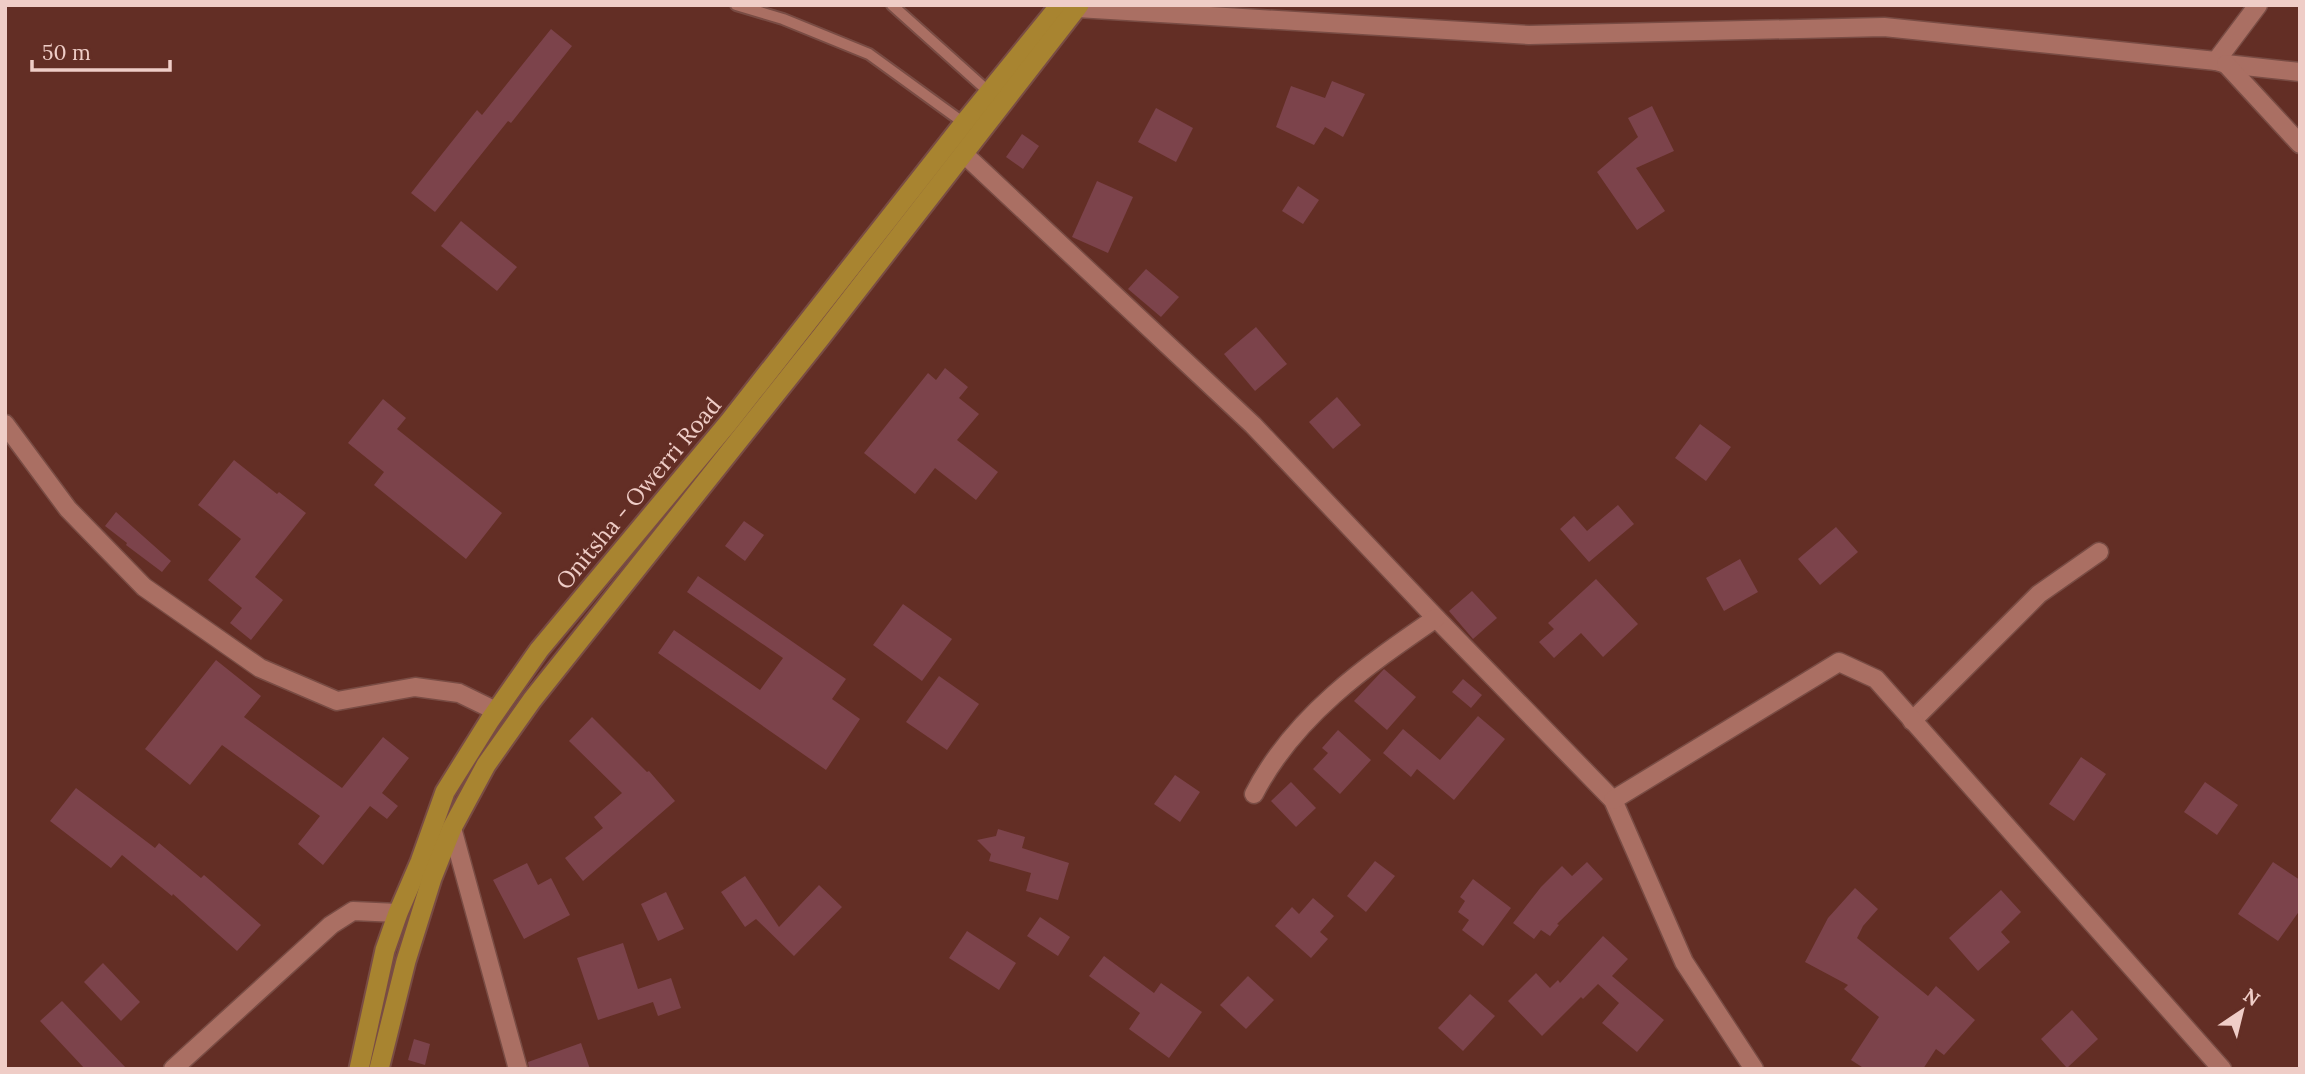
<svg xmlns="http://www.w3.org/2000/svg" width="2305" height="1074" font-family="Lora,serif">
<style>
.building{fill:#7c434b}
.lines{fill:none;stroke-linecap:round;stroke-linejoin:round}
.service-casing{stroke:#794c44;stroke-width:14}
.minor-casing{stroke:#794c44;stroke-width:21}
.tertiary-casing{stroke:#794c44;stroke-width:21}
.trunk-casing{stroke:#794c44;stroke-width:23}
.service{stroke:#aa6f63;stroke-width:10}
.minor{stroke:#aa6f63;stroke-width:18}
.tertiary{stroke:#aa6f63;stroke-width:18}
.trunk{stroke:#a88430;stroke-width:19}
.labels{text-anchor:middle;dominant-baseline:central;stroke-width:6;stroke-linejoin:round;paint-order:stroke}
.street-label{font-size:23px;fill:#efcdc7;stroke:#632e25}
</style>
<rect width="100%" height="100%" fill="#632e25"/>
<g class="building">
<polygon points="551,29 572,46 511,123 508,121 435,212 411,193 477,110 482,115"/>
<polygon points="1332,81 1365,94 1343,137 1325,127 1314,145 1276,127 1291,86 1325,98"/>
<polygon points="1652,106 1674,151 1636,168 1665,211 1637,230 1597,172 1638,137 1628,118"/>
<polygon points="1156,108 1193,128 1176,162 1138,142"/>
<polygon points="1022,134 1039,146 1023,169 1006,157"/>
<polygon points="1097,181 1133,197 1108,253 1072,237"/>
<polygon points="1298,186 1319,200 1303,224 1282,211"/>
<polygon points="461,221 517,267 497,291 441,246"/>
<polygon points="1146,269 1179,297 1161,317 1128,289"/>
<polygon points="1256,327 1287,364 1255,391 1224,354"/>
<polygon points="945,368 968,387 959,398 979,414 957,440 998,472 976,500 935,468 915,494 864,453 928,373 936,380"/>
<polygon points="1337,397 1361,425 1333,449 1309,422"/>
<polygon points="383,399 406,418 397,429 502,513 466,559 374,485 384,472 348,443"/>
<polygon points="1700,424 1731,447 1706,481 1675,458"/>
<polygon points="234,460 277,494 279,492 306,513 255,577 283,600 251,640 230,623 242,608 208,580 241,539 198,505"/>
<polygon points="1618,505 1634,524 1589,562 1560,529 1574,516 1587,531"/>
<polygon points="116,512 171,561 162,572 126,545 127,543 105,526"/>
<polygon points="744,521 764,535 745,561 725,546"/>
<polygon points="1836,527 1858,552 1820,585 1798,559"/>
<polygon points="1740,559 1758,592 1724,611 1706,578"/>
<polygon points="698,576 846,679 832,699 860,719 826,770 658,653 674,630 760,690 783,658 687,592"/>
<polygon points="1596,579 1638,624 1603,657 1581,633 1554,658 1539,642 1554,629 1548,623"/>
<polygon points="1472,591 1497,618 1473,639 1449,611"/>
<polygon points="903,604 952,639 922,681 873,645"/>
<polygon points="216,660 261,696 244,717 342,788 383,737 409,758 382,793 398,806 387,819 370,806 323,865 298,844 320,816 222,745 190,785 145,749"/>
<polygon points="1384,669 1416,697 1387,730 1354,701"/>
<polygon points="939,676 979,704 947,750 906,722"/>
<polygon points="1463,679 1482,695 1471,708 1452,692"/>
<polygon points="1478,716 1505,739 1454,800 1417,769 1411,777 1383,753 1403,729 1440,760"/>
<polygon points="592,717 647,772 649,771 675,801 583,881 565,858 603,828 594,817 622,793 569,741"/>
<polygon points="1338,730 1371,760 1340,794 1313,769 1328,753 1322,748"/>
<polygon points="2081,757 2106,774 2074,821 2049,804"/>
<polygon points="1175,775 1200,792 1180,822 1154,804"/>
<polygon points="1291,782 1316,808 1296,827 1271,801"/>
<polygon points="2205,782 2238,805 2217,835 2184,812"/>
<polygon points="76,788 155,848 159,843 201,878 204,875 261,925 237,951 173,894 172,896 122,855 111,868 50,821"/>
<polygon points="998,829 1025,837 1022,848 1069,863 1058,900 1026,891 1031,873 989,861 991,854 977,840 996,836"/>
<polygon points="1375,861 1395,876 1366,912 1347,896"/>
<polygon points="1587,862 1603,879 1557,924 1559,925 1550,936 1541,930 1534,939 1513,923 1541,887 1562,866 1572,876"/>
<polygon points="2273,862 2300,880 2300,910 2278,941 2238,914"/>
<polygon points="527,863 538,885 551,878 570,915 524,939 493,880"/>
<polygon points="745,876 779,927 819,885 842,907 794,956 756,919 745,927 721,892"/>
<polygon points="1473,879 1511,908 1483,946 1462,930 1469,920 1458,912 1465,901 1460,897"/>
<polygon points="1855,888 1878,909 1863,926 1857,938 1928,996 1936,986 1975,1020 1944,1055 1936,1049 1923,1069 1865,1069 1851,1060 1879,1017 1844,989 1848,985 1805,962 1828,918"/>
<polygon points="2001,890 2021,912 2001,932 2010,942 1978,971 1949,938"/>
<polygon points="666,892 684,929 658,941 641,904"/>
<polygon points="1313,898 1334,916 1320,932 1328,939 1311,958 1275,926 1292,907 1299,914"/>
<polygon points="1040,917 1070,937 1058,956 1027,936"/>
<polygon points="967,931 1016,963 999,990 949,958"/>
<polygon points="1603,936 1628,959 1612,976 1664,1020 1637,1052 1602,1023 1619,1003 1598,984 1583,999 1581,997 1542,1036 1508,1001 1536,973 1550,988 1558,980 1560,983"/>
<polygon points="623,943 638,989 671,978 681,1008 658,1016 653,1002 598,1020 577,958"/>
<polygon points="1104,956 1154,993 1161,983 1202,1012 1169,1058 1129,1029 1140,1013 1089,976"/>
<polygon points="103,963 140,1002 121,1021 84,982"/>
<polygon points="1248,976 1274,1000 1246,1029 1220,1005"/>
<polygon points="1470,994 1495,1016 1463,1051 1438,1028"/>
<polygon points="62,1001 127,1069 85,1069 40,1021"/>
<polygon points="2072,1010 2098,1039 2067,1068 2041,1039"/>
<polygon points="414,1039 430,1044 425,1065 408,1060"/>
<polygon points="581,1043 590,1069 529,1069 528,1062"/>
</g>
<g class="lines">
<defs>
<g id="service">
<polyline points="736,5 783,19 869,54 964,123"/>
<polyline points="892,5 989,92"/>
</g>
<g id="minor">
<polyline points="1077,8 1529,35 1884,27 2216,61 2226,64 2300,72"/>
<polyline points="2216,61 2258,5"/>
<polyline points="2226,64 2300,144"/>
<polyline points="964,154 1253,425 1436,618 1613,800 1684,962 1754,1069"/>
<polyline points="5,424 68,509 144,587 260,668 337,701 415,687 459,693 496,711"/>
<polyline points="1912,721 2039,594 2099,552"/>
<path d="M1254 794C1294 716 1366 666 1436 618"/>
<polyline points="1613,800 1839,662 1876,679 2222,1069"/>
<polyline points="452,828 518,1069"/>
</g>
<polyline id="tertiary" points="173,1069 331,925 353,911 398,913"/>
<g id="trunk">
<polyline points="359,1069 385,950 398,913 420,862 445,792 490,720 539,650 729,422 964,123 1060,5"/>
<polyline points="379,1069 406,961 432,878 452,828 486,765 532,700 821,337 1079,5"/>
</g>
</defs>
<use href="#service" class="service-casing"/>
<use href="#minor" class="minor-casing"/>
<use href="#tertiary" class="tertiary-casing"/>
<use href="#trunk" class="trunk-casing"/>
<use href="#service" class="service"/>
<use href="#minor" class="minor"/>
<use href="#tertiary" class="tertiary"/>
<use href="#trunk" class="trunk"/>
</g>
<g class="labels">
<g class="street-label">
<text transform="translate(638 493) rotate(-50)">Onitsha - Owerri Road</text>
</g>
</g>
<rect width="2305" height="1074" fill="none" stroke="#efcdc7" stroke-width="14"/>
<g transform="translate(2242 1011) rotate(35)" stroke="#632e25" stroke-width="5" paint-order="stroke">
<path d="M0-5L12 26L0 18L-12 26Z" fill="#efcdc7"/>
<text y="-10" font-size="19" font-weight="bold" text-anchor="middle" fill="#efcdc7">N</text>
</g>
<path d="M32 60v10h138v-10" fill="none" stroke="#efcdc7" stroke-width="3.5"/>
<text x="42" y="60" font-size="21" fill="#efcdc7" stroke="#632e25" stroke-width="5" paint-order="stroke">50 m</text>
</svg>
